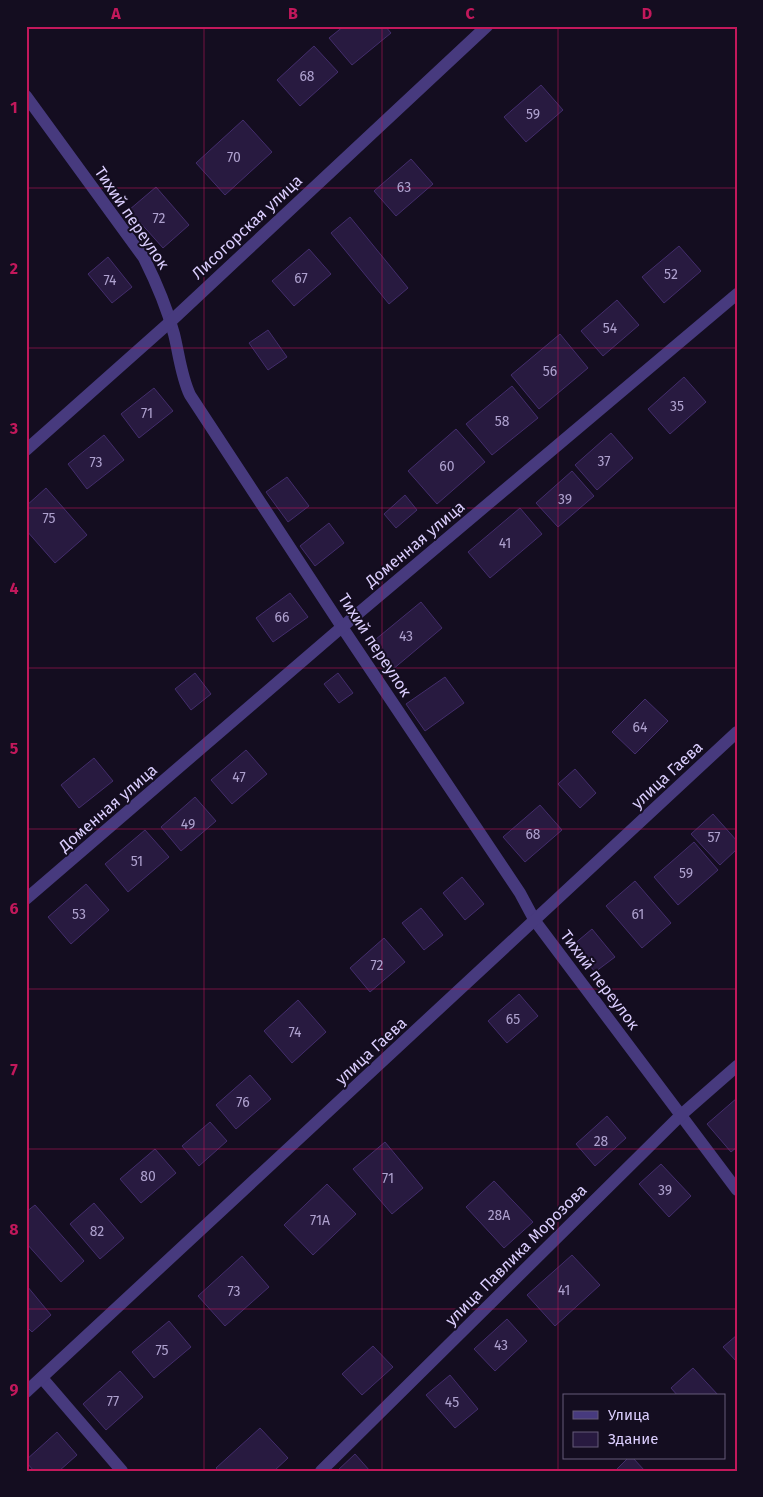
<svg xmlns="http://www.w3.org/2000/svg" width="763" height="1497" font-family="'Fira Sans',sans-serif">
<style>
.building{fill:#281a40;stroke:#432d6c}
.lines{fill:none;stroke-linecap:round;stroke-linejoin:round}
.service{stroke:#473a7e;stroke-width:12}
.minor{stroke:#473a7e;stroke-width:12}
.grid{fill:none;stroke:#c2185b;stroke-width:1;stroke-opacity:0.55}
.labels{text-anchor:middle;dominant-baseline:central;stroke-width:4;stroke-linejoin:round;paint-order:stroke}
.number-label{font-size:14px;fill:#aea1ce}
.street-label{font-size:16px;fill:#dbcefe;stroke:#140d20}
.neatline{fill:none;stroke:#c2185b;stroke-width:2}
.grid-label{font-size:16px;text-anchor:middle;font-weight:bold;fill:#c2185b}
</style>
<rect width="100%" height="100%" fill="#140d20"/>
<g class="building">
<polygon points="344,26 385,26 391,33 352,65 329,38"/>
<polygon points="314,46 338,72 300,106 277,80"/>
<polygon points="541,85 563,110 526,142 504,117"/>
<polygon points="243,120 272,152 225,195 196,163"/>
<polygon points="411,159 433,184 396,216 374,191"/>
<polygon points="156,187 189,225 163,248 129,210"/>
<polygon points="350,217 408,288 389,304 331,233"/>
<polygon points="679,246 701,271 664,303 642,277"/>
<polygon points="309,249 331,274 294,306 272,281"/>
<polygon points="108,257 132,287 112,303 88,274"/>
<polygon points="617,300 639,325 603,356 581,331"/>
<polygon points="268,330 287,357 268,370 249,343"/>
<polygon points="560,334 588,368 539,409 511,375"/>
<polygon points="684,377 706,402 670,434 648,409"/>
<polygon points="512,386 538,418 492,455 466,424"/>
<polygon points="154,388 173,411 139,438 121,414"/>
<polygon points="456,429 485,462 437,504 408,471"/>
<polygon points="611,433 633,458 597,490 575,465"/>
<polygon points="104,435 124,460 87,489 68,464"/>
<polygon points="572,471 594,496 558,527 536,503"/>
<polygon points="287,477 309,506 288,522 266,492"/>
<polygon points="46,488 87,535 55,563 26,530 26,506"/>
<polygon points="405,495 417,510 396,528 384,514"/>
<polygon points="520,508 542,534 490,578 468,552"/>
<polygon points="329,523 344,543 315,566 300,546"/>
<polygon points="290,593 308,617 273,642 256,618"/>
<polygon points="421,602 442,628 392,670 370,644"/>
<polygon points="195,673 211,694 191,710 175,689"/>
<polygon points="338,673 353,693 339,703 324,684"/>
<polygon points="445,677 464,703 425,731 406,704"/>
<polygon points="645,699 668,721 635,754 612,732"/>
<polygon points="246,750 267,774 232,804 211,780"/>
<polygon points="94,758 113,781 79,808 61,785"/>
<polygon points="575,769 596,793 580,808 558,784"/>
<polygon points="195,797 216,821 181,851 161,827"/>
<polygon points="540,805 562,830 525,862 503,837"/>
<polygon points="713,814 737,841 737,849 720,865 691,834"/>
<polygon points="145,830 169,857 128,892 105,864"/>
<polygon points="694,842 718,870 678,905 654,877"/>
<polygon points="462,877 484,904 465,920 443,893"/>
<polygon points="635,881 671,923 642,948 606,906"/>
<polygon points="86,884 109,910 71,944 48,917"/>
<polygon points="421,908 443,935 424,950 402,923"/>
<polygon points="592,929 615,957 595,972 573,945"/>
<polygon points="384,938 405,962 370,992 350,968"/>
<polygon points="519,994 538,1016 507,1043 488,1021"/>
<polygon points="298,1000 326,1032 292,1063 264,1031"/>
<polygon points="250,1075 271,1099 236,1129 216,1105"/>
<polygon points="737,1098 737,1147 731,1152 707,1124"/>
<polygon points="607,1116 626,1138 595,1166 576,1144"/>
<polygon points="210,1122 227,1141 199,1166 182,1146"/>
<polygon points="385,1142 423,1188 392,1214 353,1169"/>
<polygon points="155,1149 176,1173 141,1203 120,1179"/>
<polygon points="661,1164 691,1196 669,1217 639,1184"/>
<polygon points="494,1181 533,1222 504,1248 466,1207"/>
<polygon points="327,1184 356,1214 313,1255 284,1225"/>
<polygon points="94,1203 124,1238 100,1259 70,1224"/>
<polygon points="35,1205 84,1261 61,1282 26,1243 26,1212"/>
<polygon points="572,1255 600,1285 555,1326 527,1295"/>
<polygon points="242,1256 269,1287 225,1326 198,1296"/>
<polygon points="27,1286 51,1315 32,1332 26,1326"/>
<polygon points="507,1319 527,1341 495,1371 474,1349"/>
<polygon points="169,1321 191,1347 154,1378 132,1352"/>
<polygon points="737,1335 737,1362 723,1347"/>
<polygon points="373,1346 393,1367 362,1395 342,1374"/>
<polygon points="693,1368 719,1396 678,1396 671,1388"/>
<polygon points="120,1371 143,1397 106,1430 83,1404"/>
<polygon points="450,1375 478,1409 455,1428 426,1395"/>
<polygon points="260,1428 288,1458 274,1471 219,1471 216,1468"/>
<polygon points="57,1432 77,1455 59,1471 34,1471 26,1462 26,1460"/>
<polygon points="355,1454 370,1471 337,1471"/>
<polygon points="628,1458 633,1458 645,1471 615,1471"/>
</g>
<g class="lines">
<polyline class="service" points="42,1378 122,1471"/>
<g class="minor">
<path d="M26 96 144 258C156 282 167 308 174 334 179 354 181 376 190 395L342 627 520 893 535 921 737 1190"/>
<polyline points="26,450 170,322 487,26"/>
<polyline points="26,899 342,627 737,294"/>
<polyline points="26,1392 737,732"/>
<polyline points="321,1471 681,1115 737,1066"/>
</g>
</g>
<path class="grid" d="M204 26V1471M382 26V1471M558 26V1471M26 188H737M26 348H737M26 508H737M26 668H737M26 829H737M26 989H737M26 1149H737M26 1309H737"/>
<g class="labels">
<g class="number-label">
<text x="307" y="76">68</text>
<text x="533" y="114">59</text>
<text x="234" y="157">70</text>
<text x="404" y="187">63</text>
<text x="159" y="218">72</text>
<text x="671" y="274">52</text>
<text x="301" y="278">67</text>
<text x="110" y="280">74</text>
<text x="610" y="328">54</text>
<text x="550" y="371">56</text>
<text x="677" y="406">35</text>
<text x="147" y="413">71</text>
<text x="502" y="421">58</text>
<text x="604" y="461">37</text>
<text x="96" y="462">73</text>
<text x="447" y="466">60</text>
<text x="565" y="499">39</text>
<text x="49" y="518">75</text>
<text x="505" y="543">41</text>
<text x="282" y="617">66</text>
<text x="406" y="636">43</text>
<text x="640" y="727">64</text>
<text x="239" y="777">47</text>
<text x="188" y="824">49</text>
<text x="533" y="834">68</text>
<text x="714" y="837">57</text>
<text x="137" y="861">51</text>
<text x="686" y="873">59</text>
<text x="79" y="914">53</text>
<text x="638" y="914">61</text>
<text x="377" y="965">72</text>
<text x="513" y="1019">65</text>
<text x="295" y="1032">74</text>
<text x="243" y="1102">76</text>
<text x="601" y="1141">28</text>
<text x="148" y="1176">80</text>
<text x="388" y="1178">71</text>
<text x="665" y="1190">39</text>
<text x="499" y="1215">28А</text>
<text x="320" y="1220">71А</text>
<text x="97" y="1231">82</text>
<text x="564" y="1290">41</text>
<text x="234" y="1291">73</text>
<text x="501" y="1345">43</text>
<text x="162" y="1350">75</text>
<text x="113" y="1401">77</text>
<text x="452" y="1402">45</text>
</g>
<g class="street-label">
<text transform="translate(132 218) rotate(56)">Тихий переулок</text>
<text transform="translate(247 227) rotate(-43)">Лисогорская улица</text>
<text transform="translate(415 544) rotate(-40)">Доменная улица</text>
<text transform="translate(375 645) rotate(57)">Тихий переулок</text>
<text transform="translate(667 775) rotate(-43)">улица Гаева</text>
<text transform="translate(108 808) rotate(-41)">Доменная улица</text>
<text transform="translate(600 980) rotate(53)">Тихий переулок</text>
<text transform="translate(371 1051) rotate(-43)">улица Гаева</text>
<text transform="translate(516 1255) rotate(-45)">улица Павлика Морозова</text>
</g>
</g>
<rect width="763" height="1497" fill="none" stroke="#140d20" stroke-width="55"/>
<rect x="563" y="1394" width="162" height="65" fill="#140d20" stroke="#645a79"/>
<rect x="573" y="1411" width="25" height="8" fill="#473a7e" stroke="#645a79"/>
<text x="608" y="1420" font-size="15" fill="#dbcefe">Улица</text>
<rect x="573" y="1432" width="25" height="15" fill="#281a40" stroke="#645a79"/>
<text x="608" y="1444" font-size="15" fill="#dbcefe">Здание</text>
<rect x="28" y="28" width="708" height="1442" class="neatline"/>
<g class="grid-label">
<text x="116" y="19">A</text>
<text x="293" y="19">B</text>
<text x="470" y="19">C</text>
<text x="647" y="19">D</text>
<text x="14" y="113">1</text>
<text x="14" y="274">2</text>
<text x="14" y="434">3</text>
<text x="14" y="594">4</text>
<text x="14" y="754">5</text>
<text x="14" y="914">6</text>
<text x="14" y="1075">7</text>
<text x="14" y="1235">8</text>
<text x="14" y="1395">9</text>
</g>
</svg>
